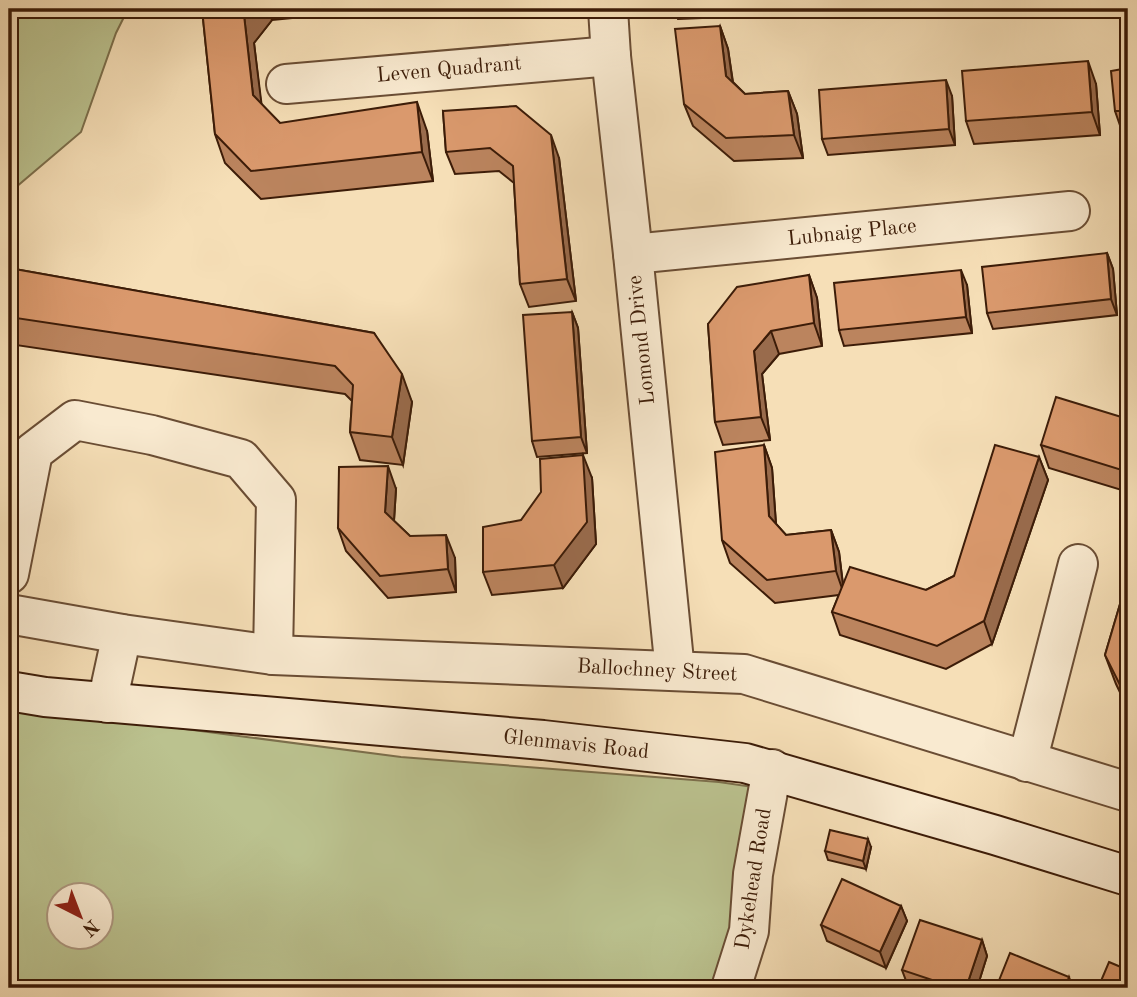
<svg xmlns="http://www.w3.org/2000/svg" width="1137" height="997" font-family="'Old Standard TT',serif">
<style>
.green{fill:#bbc28f;stroke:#7c6f4c;stroke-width:2;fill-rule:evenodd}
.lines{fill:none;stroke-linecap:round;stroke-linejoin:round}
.minor-casing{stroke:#6a4d34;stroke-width:42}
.tertiary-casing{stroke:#6a4d34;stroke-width:42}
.secondary-casing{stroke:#3c1c08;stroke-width:42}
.minor{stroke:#f9ead0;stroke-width:38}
.tertiary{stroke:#f9ead0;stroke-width:38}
.secondary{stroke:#f9ead0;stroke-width:38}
.wall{fill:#bb845e;stroke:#3c1c08;stroke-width:2}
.shaded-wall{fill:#996b4c;stroke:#3c1c08;stroke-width:2}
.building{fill:#da996d;stroke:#3c1c08;stroke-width:2}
.labels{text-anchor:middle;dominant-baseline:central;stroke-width:5;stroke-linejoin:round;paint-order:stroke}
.street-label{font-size:21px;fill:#3c1c08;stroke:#f9ead0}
</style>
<rect width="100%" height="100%" fill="#f6dfb7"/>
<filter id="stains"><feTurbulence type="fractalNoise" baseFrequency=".00286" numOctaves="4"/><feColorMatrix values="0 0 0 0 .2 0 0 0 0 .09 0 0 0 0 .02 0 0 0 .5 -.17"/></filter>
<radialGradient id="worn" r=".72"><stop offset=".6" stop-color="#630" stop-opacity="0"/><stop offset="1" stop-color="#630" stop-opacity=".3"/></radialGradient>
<g class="green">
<polygon points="9,9 128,9 116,33 81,132 9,193"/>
<path d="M9 706 401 757 719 782 760 788 725 988H9ZM60 895H102V937H60Z"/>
</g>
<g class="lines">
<defs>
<g id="minor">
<polyline points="608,9 611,56 633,254 675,671"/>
<polyline points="286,84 611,56"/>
<polyline points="633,254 1070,211"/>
<polyline points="9,574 33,452 75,420 152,435 241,459 276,500 273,655"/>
<polyline points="9,614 122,634 273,655 744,674 1128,792"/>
<polyline points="107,703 122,634"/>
<polyline points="1027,762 1078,564"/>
</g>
<polyline id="tertiary" points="731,988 749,931 753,874 772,769"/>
<polyline id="secondary" points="9,691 45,697 543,740 745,763 995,835 1128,876"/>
</defs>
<use href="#minor" class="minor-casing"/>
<use href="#tertiary" class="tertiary-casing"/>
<use href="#secondary" class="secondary-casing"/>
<use href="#minor" class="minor"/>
<use href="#tertiary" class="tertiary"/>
<use href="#secondary" class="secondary"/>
</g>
<g class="wall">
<polygon points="202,9 384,9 272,20 254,43 261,104 280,123 427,131 433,181 261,199 225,163 215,134"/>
<polygon points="675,9 725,9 726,17 678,19"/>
<polygon points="720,26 728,49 733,82 745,94 788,91 797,114 803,158 734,161 693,126 684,104"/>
<polygon points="1128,68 1128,134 1123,134 1115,111"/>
<polygon points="1096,84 1100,135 974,144 966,121"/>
<polygon points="952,96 955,145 828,155 822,139"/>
<polygon points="443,111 559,158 576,301 529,307 520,284 514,183 499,171 455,174 446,152"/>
<polygon points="1107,253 1113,269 1117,315 993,329 987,313"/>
<polygon points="9,268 374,333 412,402 403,465 360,460 350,432 352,401 345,394 9,344"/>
<polygon points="809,275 817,298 822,346 779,354 762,374 770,440 723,445 715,422 708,324"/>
<polygon points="967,285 972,333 844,346 839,330"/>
<polygon points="572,312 578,328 587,453 537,457 532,441"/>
<polygon points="1128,419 1128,492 1049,468 1041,445"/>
<polygon points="764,445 772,468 776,524 786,535 831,530 839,552 843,584 926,590 954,576 1039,457 1048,480 992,644 946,669 840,635 832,612 839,595 775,603 730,563 722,540"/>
<polygon points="592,478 596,544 563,588 492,595 483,572 521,520"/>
<polygon points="396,489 394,521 410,536 455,558 456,592 388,598 346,551 338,528"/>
<polygon points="1128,577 1128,709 1116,684 1105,655"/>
<polygon points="871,847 866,869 828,860 825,851"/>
<polygon points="901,906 907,921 886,968 827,941 821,925"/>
<polygon points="982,940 987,956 977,988 915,988 908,986 902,970"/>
</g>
<g class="shaded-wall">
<polygon points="248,9 268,9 272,20 254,43 264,124 253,95 244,15"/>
<polygon points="720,26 728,49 735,99 726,76"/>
<polygon points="1088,61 1096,84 1100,135 1092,112"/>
<polygon points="946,80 952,96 955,145 949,129"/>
<polygon points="788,91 797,114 803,158 794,135"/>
<polygon points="417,102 427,131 433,181 422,152"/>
<polygon points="551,135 559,158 576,301 567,279"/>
<polygon points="1107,253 1113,269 1117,315 1111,299"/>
<polygon points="961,270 967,285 972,333 966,317"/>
<polygon points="809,275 817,298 822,346 814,323"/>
<polygon points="572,312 578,328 587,453 581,437"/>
<polygon points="771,331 779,354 762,374 770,440 761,417 754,351"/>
<polygon points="402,374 412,402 403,465 392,437"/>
<polygon points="764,445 772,468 777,539 769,516"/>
<polygon points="583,455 592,478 596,544 563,588 554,565"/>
<polygon points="1039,457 1048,480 992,644 984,621"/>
<polygon points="388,466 396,489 393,535 385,512"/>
<polygon points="831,530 839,552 844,594 836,571"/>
<polygon points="446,535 455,558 456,592 448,569"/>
<polygon points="868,839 871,847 866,869 863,861"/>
<polygon points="901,906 907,921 886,968 880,952"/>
<polygon points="982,940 987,956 977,988 966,988"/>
<polygon points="1069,977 1073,988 1065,988"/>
</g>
<g class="building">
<polygon points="202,9 248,9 244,15 253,95 280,123 417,102 422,152 251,171 215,134"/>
<polygon points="720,26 726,76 745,94 788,91 794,135 726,138 684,104 675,29"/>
<polygon points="1088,61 1092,112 966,121 962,71"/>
<polygon points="1128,68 1128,111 1115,111 1111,71"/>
<polygon points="946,80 949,129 822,139 819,90"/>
<polygon points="516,106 551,135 567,279 520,284 513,166 490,148 446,152 443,111"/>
<polygon points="1107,253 1111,299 987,313 982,267"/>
<polygon points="9,268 374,333 402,374 392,437 350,432 353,385 335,366 9,317"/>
<polygon points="961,270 966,317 839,330 834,283"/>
<polygon points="809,275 814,323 771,331 754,351 761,417 715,422 708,324 737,287"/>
<polygon points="572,312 581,437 532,441 523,315"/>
<polygon points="1056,397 1128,419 1128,472 1041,445"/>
<polygon points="764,445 769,516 786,535 831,530 836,571 767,580 722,540 715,452"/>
<polygon points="995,445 1039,457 984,621 937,646 832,612 850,567 926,590 954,576"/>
<polygon points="583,455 587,522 554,565 483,572 483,527 521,520 541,492 540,459"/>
<polygon points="388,466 385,512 410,536 446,535 448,569 380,576 338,528 339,467"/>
<polygon points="1128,577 1128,701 1105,655"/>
<polygon points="830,830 868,839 863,861 825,851"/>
<polygon points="842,879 901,906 880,952 821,925"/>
<polygon points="920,920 982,940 966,988 956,988 902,970"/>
<polygon points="1010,953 1069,977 1065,988 996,988"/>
<polygon points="1109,962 1128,970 1128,988 1098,988"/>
</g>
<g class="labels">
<g class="street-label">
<text transform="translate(449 70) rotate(-5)">Leven Quadrant</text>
<text transform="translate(852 233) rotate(-6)">Lubnaig Place</text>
<text transform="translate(642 340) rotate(-96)">Lomond Drive</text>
<text transform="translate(657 671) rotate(3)">Ballochney Street</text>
<text transform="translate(576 745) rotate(6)">Glenmavis Road</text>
<text transform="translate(754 879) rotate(-81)">Dykehead Road</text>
</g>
</g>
<rect width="1137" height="997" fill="none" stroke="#f6dfb7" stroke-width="35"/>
<rect x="10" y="10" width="1116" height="976" fill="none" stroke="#3c1c08" stroke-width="3.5"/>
<rect x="18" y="18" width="1102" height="962" fill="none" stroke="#3c1c08" stroke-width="2"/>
<g transform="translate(80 916) rotate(138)"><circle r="33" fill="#f9ead0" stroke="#ad9880" stroke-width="2"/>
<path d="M0-5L12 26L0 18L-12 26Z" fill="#8f2418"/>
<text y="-10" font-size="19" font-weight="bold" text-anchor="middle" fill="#3c1c08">N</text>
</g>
<rect width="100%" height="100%" filter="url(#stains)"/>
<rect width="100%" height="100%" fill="url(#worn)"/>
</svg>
